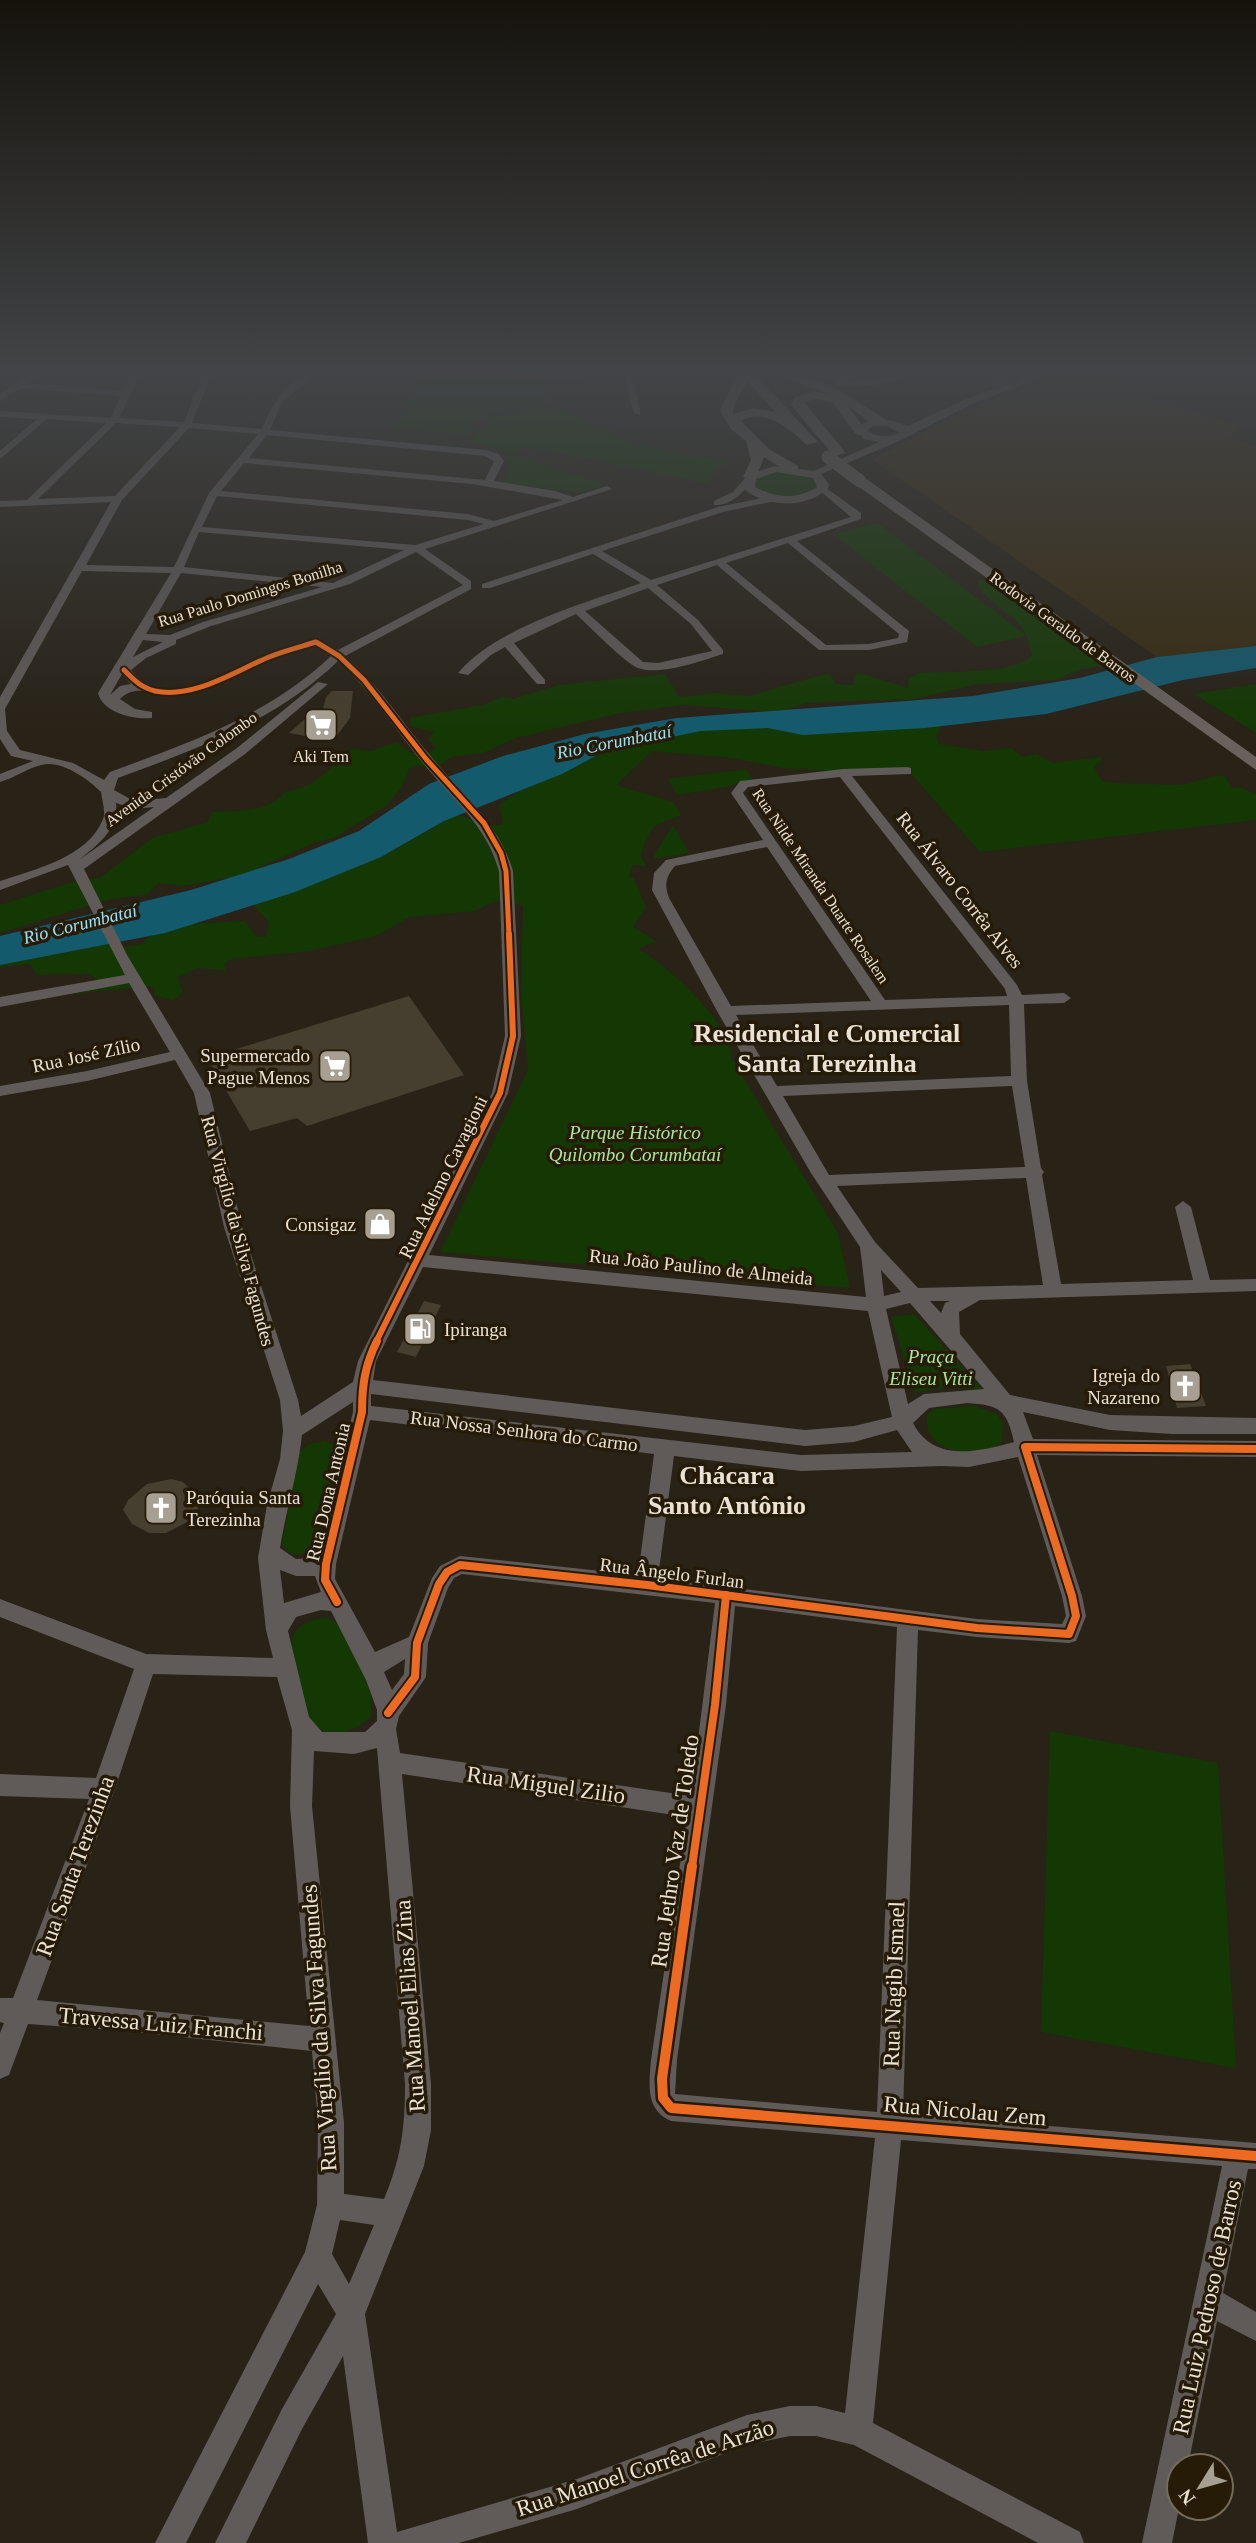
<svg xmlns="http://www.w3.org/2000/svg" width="1256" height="2543" font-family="Georgia,serif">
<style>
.built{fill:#382c11}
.green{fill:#143804}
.water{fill:#145a6d}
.building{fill:#463e2e}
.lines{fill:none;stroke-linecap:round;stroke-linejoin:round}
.minor{fill:#605b58;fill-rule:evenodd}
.major{fill:#615a56;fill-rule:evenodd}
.highway{fill:#68615c;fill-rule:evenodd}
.highway-bridge{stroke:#68615c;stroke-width:13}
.cycleway-far3-casing{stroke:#261b06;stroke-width:9}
.cycleway-far2-casing{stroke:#261b06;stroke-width:10}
.cycleway-far1-casing{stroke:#261b06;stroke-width:12}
.cycleway-casing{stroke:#261b06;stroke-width:15}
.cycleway-far3{stroke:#ed6a23;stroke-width:5}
.cycleway-far2{stroke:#ed6a23;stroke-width:6}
.cycleway-far1{stroke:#ed6a23;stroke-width:8}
.cycleway{stroke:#ed6a23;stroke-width:10}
.labels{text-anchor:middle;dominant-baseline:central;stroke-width:7;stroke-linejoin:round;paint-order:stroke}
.far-street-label{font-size:16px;fill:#eae2d5;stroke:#261b06}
.far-poi-label{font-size:16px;fill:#eae2d5;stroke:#261b06}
.far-water-label{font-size:18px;font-style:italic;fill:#9be0f9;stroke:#261b06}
.street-label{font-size:19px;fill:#eae2d5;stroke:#261b06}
.poi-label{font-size:19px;fill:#eae2d5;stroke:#261b06;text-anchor:end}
.park-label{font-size:19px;font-style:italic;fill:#a7e795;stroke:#261b06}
.near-street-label{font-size:23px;fill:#eae2d5;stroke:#261b06}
.district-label{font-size:26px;font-weight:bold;fill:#eae2d5;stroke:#261b06}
</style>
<rect width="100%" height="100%" fill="#282217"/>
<polygon class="built" points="1059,374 1094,374 1149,399 1238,425 1230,438 1256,446 1256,646 1157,657 872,459 964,412"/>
<g class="green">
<polygon points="426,374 540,379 547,403 494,412 474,422 469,434 393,429"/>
<polygon points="529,407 560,408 588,424 603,426 628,444 724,461 707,483 529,447 511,452 468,443 494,417"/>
<polygon points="508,455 513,456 603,484 585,493 507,484 503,482 509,464 505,456"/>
<path d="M779 471 815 479 816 488C795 500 773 499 753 486L755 478Z"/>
<path d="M877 523 1026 635C1018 614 985 605 977 581L979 579 1003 588 1013 601 1025 606 1029 613 1102 666 1079 670 1056 680 978 684 913 699 806 703 779 712 682 705 621 713 516 738 483 753 451 757 439 765 410 767 401 788 387 805 336 837 313 843 244 875 183 886 158 883 147 894 107 900 0 933V905L78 880 100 878 152 838 208 822 212 812C238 810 267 814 286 791 313 790 332 766 352 749L371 751 396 742 412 753 432 752 435 747 428 739 434 732 412 727 409 718 482 705 503 697 513 699 559 685 665 674 679 697 715 693 748 696 829 673 836 684 853 685 857 672 908 688 909 678 919 673C948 671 1011 675 1032 656L1027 636 977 647 833 534Z"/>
<polygon points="1256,684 1256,733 1194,694"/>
<path d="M945 719 936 736 939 744 984 751 1011 748 1022 757 1037 754 1052 763 1102 757 1103 759 1094 767 1102 781 1114 783 1182 785 1219 775 1226 778 1232 788H1242L1256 794V820L980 852 907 769 833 771 783 768 733 758 652 751 616 785 673 802 682 815C654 824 648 827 641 857L647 866 632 865 629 878H634L646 907 633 927 656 941 638 949C669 966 731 1023 732 1059L838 1233 850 1288 440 1252 528 1070 521 991 523 906 504 900 492 902 475 911 409 917 376 936 309 951 232 959 224 964 226 971 198 968 178 977 183 993 173 1000 153 995 156 990 150 986 60 995 98 980 89 974 37 975 30 964 0 967V956L100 941 126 947 142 944 151 934 188 924 245 921 256 936 266 937 269 922 253 905 383 856 433 828 443 810 488 825H501L503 821 499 805 540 776 667 731Z"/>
<polygon points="746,769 753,779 726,787 677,795 668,779"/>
<polygon points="673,825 689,853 652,859"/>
<polygon points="914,1314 983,1390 944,1388 915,1393 891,1317"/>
<path d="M974 1406 997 1414 1003 1423 1002 1442C977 1462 922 1454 927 1415L934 1409Z"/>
<polygon points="325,1441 337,1447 343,1458 313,1548 304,1554 291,1554 282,1545 298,1454 309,1444"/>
<path d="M326 1617 341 1626 358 1658 371 1694V1716C353 1734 338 1735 314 1730 306 1711 286 1655 294 1635 299 1622 313 1620 326 1617Z"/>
<polygon points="1050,1731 1218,1763 1236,2068 1041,2032"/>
</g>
<polygon class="water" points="1256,646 1256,668 1183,680 1046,714 925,728 803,735 768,728 700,731 603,752 562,774 444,821 381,857 295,892 165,933 0,965 0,936 191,890 289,859 359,831 429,784 503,756 585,734 676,718 973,696 1080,678 1157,657"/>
<g class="building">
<polygon points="332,691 353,691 350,718 333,741 289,733 313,712 322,713 326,697"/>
<polygon points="409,996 464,1075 307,1126 297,1118 250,1131 207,1058"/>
<polygon points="424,1301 441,1305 416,1357 397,1352"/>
<polygon points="1190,1364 1206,1406 1177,1408 1166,1366"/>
<polygon points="171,1479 183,1482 197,1495 200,1505 191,1520 166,1533 149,1533 132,1524 123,1510 128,1500 147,1484"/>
</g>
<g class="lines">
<g class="minor">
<path d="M31 374H40L28 383 123 391 132 374H140L119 418 184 422 203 374H211L192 423 262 429C271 407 288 374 316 374L282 402 270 430 486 450 499 454 504 461 494 481 555 491 573 497 607 486 612 489 425 549 471 581V589L345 656C378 684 401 721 429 754 460 793 498 821 513 871L521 1036 508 1093 429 1255 866 1297 860 1247 811 1173 717 1011 652 890 654 873 666 860 763 840 731 793 740 781 843 769 907 767 911 768V774L852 776 1017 985 1022 995 1064 993 1071 998 1064 1003 1024 1004 1027 1081 1041 1168 1044 1172 1042 1175 1061 1284 1193 1280 1175 1207 1183 1201 1191 1207 1210 1280 1256 1279V1291L980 1300 959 1312 960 1334 1010 1395 1110 1415 1256 1418V1434H1172L1110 1430 1023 1412 1033 1439 1256 1441V1457L1037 1455 1082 1596 1086 1616 1076 1641 1069 1643 977 1637 918 1630 903 2114 1256 2143V2169H1248L1223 2293 1256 2312V2341L1217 2321 1188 2466H1179V2508L1172 2543H1142L1222 2166 901 2140 873 2423 1080 2532 1084 2543H1038L854 2445 816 2436H790L747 2445 577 2509 459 2543H368L343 2356 302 2429 246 2543H215L282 2409 336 2314 318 2284 186 2543H155L305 2252 317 2205 318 2123 312 2051 126 2031 28 2024 9 2075 0 2079V2033L4 2023 0 2022V1998H13L89 1799 0 1796V1774L96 1778 134 1669 0 1617V1599L146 1654 273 1658 266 1630 258 1558 267 1505 280 1459 283 1431 280 1400 224 1227 194 1093 175 1060 87 1081 0 1096V1086L87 1071 170 1052 129 983 0 1007V997L125 975 68 865 0 890V881C33 870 89 857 103 819 106 812 102 800 101 792 89 780 66 763 47 764 32 765 15 778 0 782V774L33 761 11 756 0 739V697L111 502 0 507V501L27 500 106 423 47 419 0 459V451L37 419 0 417V411L111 418 121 396 21 388 0 401V394ZM116 423 180 427 115 496 38 499ZM189 428 258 434 209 493 174 567 86 565 122 500ZM267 435 485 456 494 461 485 480 249 458ZM244 463 472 484 563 500 494 521 468 514 221 491ZM217 496 468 520 484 524 415 545 202 527ZM199 532 404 550 333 583 184 567ZM416 552 463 585 338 650 316 639C299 643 281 648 264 655 232 668 193 695 157 688 146 685 138 678 131 670L146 658 176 644V640L211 626 350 584ZM82 571 171 573 98 693C103 713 134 720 152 718V712L135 709 120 699C137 682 155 697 176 695 211 691 241 672 273 659 286 654 301 650 315 646L331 656C269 715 189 743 110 772L104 780 73 763 20 750 7 731 5 709ZM181 573 322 587 203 622 170 635 146 634ZM143 640 163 642 133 657ZM338 661C371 690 394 728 422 762 451 798 486 824 499 871L505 1036 492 1093 358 1361 353 1382 301 1416 298 1400 242 1227 210 1093 127 955 84 869 245 754 328 684 318 682 237 748 166 798 134 801 114 790 118 778C197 749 277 720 338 661ZM122 674 131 684 120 686 110 695ZM840 777 1005 989 1007 996 885 1000 743 793 748 787ZM116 803 134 809 154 807 79 860C97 845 119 830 116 803ZM767 847 871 1001 731 1006 669 898C664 885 666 876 675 866ZM1009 1005 1011 1076 777 1086 736 1015ZM1012 1086 1025 1167 829 1175 783 1096ZM1026 1178 1043 1285 918 1288 875 1242 837 1186ZM423 1267 868 1311 892 1417 854 1426 805 1430 373 1380 376 1361ZM881 1270 901 1292 884 1296ZM930 1301H950L945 1303 941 1313ZM910 1303 984 1389 924 1394 908 1404 886 1309ZM371 1394 805 1446 854 1442 897 1430 912 1452 801 1455 371 1406ZM353 1402V1412L317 1558 296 1559 280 1548C286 1510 298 1473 302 1435ZM967 1403C1000 1405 1007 1410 1014 1442 977 1452 934 1463 913 1423L929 1408ZM370 1420 654 1454 638 1575 460 1556 440 1566 432 1578 409 1637 375 1652 335 1579 336 1564ZM674 1456 801 1471 941 1466 969 1467 1018 1457 1062 1596 1066 1616 1062 1624 977 1619 658 1578ZM280 1570 296 1576H315L321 1592 284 1603ZM462 1574 715 1603 691 1796 400 1753 396 1729 399 1716 426 1677 428 1643 448 1588 454 1578ZM735 1606 897 1627 877 2112 675 2094 677 2060 726 1705ZM321 1610 331 1611 366 1680 377 1710V1721L365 1732H322L309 1717 288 1631 296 1617ZM405 1659 404 1674 392 1690 384 1672ZM153 1674 277 1677 292 1730 290 1806 309 2026 37 2000 115 1789ZM377 1748 405 2084C405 2129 401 2158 384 2199L344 2194V2123L312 1806 314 1751 354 1754ZM402 1774 687 1817 651 2060C649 2084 645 2110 671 2121L875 2138 845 2413 816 2406H790L747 2415 577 2479 397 2532 365 2314 424 2166 431 2130V2084ZM340 2220 374 2225 349 2284 332 2254Z"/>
<polygon points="505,374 586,374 582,377 509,377"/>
<polygon points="624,374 632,374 641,415 634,413"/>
<path d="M817 374C834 374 849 374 864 379 877 384 895 374 908 374 889 386 856 389 835 384V381ZM849 379 856 380 857 381H845Z"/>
<polygon points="994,374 1002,374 1004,385 998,385"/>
<polygon points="1014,374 1028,374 1029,375 1025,378"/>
<path d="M745 478 753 480C743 493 730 506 714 505V501L733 492Z"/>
<path d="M822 485 861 513V519L797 541 909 631 907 642 869 650H819L717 565 657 585 698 620 723 650V654C701 661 660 676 638 668 625 663 589 626 576 614L514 643 545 680V684H537L505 647 491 655 468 675 458 673C499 626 583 604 641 583L593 554 490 588H482V584L718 507 777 495 782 498 780 500 723 512 602 551 651 580 851 517 819 490 817 488ZM788 543 899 634 898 638 869 644 826 645 726 563ZM648 588 691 624 712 651 658 663 643 662 585 611Z"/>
</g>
<path class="major" d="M1037 374H1051L974 403 897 442 821 474 829 484 828 488C808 509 764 508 743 488L746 475 775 466 814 471 879 442 864 439 855 429C871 415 889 419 908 426L966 399ZM873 426H887L900 433C889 437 876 438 867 430ZM776 472 813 478 817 487C798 500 774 498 755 487L756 479Z"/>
<g class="highway">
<path d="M738 374H755L818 442 807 445C791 430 764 406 741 421L769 449 798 466V472H788L764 457 755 480 743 477 751 460 746 441 731 429 720 410ZM748 381 775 412 754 408 733 414 734 405Z"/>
<polygon points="777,374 795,374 832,386 890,422 884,426 867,420 848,406 866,431 860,435 856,434 833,403 816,399 804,402 846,453 834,456 791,405 795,397 815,391 831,395"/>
<polygon points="855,478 865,478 1256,757 1256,770 855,484"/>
</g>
<polyline class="highway-bridge" points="828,457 860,481"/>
<defs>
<path id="cycleway-far3" d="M124 670C133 679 141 688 155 691 194 699 235 671 269 657 284 651 300 647 316 642L339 656 364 680 426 759 484 823 501 853 506 871 509 935"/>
<polyline id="cycleway-far2" points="376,1342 500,1093 513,1036 509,934"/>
<g id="cycleway-far1">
<path d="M337 1602 325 1580 326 1564 362 1412C362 1385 365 1365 377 1341"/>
<polyline points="388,1713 415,1677 417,1643 439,1584 447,1572 460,1565 647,1585 977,1628 1069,1634 1076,1616 1072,1596 1025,1447 1256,1449"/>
<polyline points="692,1867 715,1705 726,1595"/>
</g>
<polyline id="cycleway" points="692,1866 662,2079 663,2098 671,2108 1256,2156"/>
</defs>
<use href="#cycleway-far3" class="cycleway-far3-casing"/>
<use href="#cycleway-far2" class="cycleway-far2-casing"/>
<use href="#cycleway-far1" class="cycleway-far1-casing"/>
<use href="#cycleway" class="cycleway-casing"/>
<use href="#cycleway-far3" class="cycleway-far3"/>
<use href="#cycleway-far2" class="cycleway-far2"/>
<use href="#cycleway-far1" class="cycleway-far1"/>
<use href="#cycleway" class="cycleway"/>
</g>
<linearGradient id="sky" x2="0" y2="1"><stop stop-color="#16130d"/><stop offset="0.51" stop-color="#424447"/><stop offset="1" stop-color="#424447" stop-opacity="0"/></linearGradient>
<rect width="1256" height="730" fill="url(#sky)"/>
<defs>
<symbol id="supermarket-square" viewBox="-11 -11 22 22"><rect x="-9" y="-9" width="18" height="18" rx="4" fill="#a69f92" stroke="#261b06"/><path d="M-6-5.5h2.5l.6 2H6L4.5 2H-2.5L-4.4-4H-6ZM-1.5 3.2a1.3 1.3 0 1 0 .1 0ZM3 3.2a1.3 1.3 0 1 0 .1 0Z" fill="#fff"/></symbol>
<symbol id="shop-square" viewBox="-11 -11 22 22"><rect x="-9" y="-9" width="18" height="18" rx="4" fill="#a69f92" stroke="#261b06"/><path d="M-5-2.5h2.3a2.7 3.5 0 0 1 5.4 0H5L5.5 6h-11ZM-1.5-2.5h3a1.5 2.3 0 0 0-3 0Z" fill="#fff"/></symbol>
<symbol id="fuel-square" viewBox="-11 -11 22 22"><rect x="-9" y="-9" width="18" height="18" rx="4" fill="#a69f92" stroke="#261b06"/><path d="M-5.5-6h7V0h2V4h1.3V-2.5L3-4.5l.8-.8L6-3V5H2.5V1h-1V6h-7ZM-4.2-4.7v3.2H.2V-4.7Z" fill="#fff"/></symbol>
<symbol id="church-square" viewBox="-11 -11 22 22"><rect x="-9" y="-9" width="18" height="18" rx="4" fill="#a69f92" stroke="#261b06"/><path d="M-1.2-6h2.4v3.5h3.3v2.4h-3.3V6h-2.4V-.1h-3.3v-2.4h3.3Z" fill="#fff"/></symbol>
</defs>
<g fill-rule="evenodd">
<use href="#supermarket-square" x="302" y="706" width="38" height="38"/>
<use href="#supermarket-square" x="316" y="1047" width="38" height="38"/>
<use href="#shop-square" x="361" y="1205" width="38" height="38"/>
<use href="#fuel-square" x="401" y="1310" width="38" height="38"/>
<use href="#church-square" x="1166" y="1367" width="38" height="38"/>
<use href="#church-square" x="142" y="1489" width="38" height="38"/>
</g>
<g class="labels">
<g class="far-street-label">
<text transform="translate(250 594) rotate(-17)">Rua Paulo Domingos Bonilha</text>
<text transform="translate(1063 627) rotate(36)">Rodovia Geraldo de Barros</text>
<text transform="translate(181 769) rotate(-36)">Avenida Cristóvão Colombo</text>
<text transform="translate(821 886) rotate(56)">Rua Nilde Miranda Duarte Rosalem</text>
</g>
<g class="far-poi-label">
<text x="321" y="756">Aki Tem</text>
</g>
<g class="far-water-label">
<text transform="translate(614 742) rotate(-11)">Rio Corumbataí</text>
<text transform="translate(80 924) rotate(-14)">Rio Corumbataí</text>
</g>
<g class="street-label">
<text transform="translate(960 890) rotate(52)">Rua Álvaro Corrêa Alves</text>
<text transform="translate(86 1055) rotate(-12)">Rua José Zílio</text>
<text transform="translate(443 1177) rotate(-64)">Rua Adelmo Cavagioni</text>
<text transform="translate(238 1231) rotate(75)">Rua Virgílio da Silva Fagundes</text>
<text transform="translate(701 1267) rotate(6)">Rua João Paulino de Almeida</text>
<text transform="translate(524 1431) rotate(7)">Rua Nossa Senhora do Carmo</text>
<text transform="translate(328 1492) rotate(-77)">Rua Dona Antonia</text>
<text transform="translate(672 1573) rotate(7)">Rua Ângelo Furlan</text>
</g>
<g class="poi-label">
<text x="310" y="1055">Supermercado<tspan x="310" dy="22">Pague Menos</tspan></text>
<text x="356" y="1224">Consigaz</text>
<text x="444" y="1329" text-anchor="start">Ipiranga</text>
<text x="1160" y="1375">Igreja do<tspan x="1160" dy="22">Nazareno</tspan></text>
<text x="186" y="1497" text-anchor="start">Paróquia Santa<tspan x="186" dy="22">Terezinha</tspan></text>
</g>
<g class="park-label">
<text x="635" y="1132">Parque Histórico<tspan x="635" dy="22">Quilombo Corumbataí</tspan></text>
<text x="931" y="1356">Praça<tspan x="931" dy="22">Eliseu Vitti</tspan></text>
</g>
<g class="near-street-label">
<text transform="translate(546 1785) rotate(8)">Rua Miguel Zilio</text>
<text transform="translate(675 1851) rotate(-82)">Rua Jethro Vaz de Toledo</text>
<text transform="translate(75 1866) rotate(-70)">Rua Santa Terezinha</text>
<text transform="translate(894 1984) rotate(-88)">Rua Nagib Ismael</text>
<text transform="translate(410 2006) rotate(-94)">Rua Manoel Elias Zina</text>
<text transform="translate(161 2024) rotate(5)">Travessa Luiz Franchi</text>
<text transform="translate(319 2028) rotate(-94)">Rua Virgílio da Silva Fagundes</text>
<text transform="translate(965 2111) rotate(5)">Rua Nicolau Zem</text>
<text transform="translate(1207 2307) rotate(-78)">Rua Luiz Pedroso de Barros</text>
<text transform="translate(645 2468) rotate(-18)">Rua Manoel Corrêa de Arzão</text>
</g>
<g class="district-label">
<text x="827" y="1033">Residencial e Comercial<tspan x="827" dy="30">Santa Terezinha</tspan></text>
<text x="727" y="1475">Chácara<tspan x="727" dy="30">Santo Antônio</tspan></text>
</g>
</g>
<g transform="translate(1200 2487) rotate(233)"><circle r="33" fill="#261b06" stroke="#746b59" stroke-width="2"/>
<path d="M0-5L12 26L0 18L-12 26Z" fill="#a69f92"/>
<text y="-10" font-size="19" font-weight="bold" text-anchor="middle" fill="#eae2d5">N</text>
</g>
</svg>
